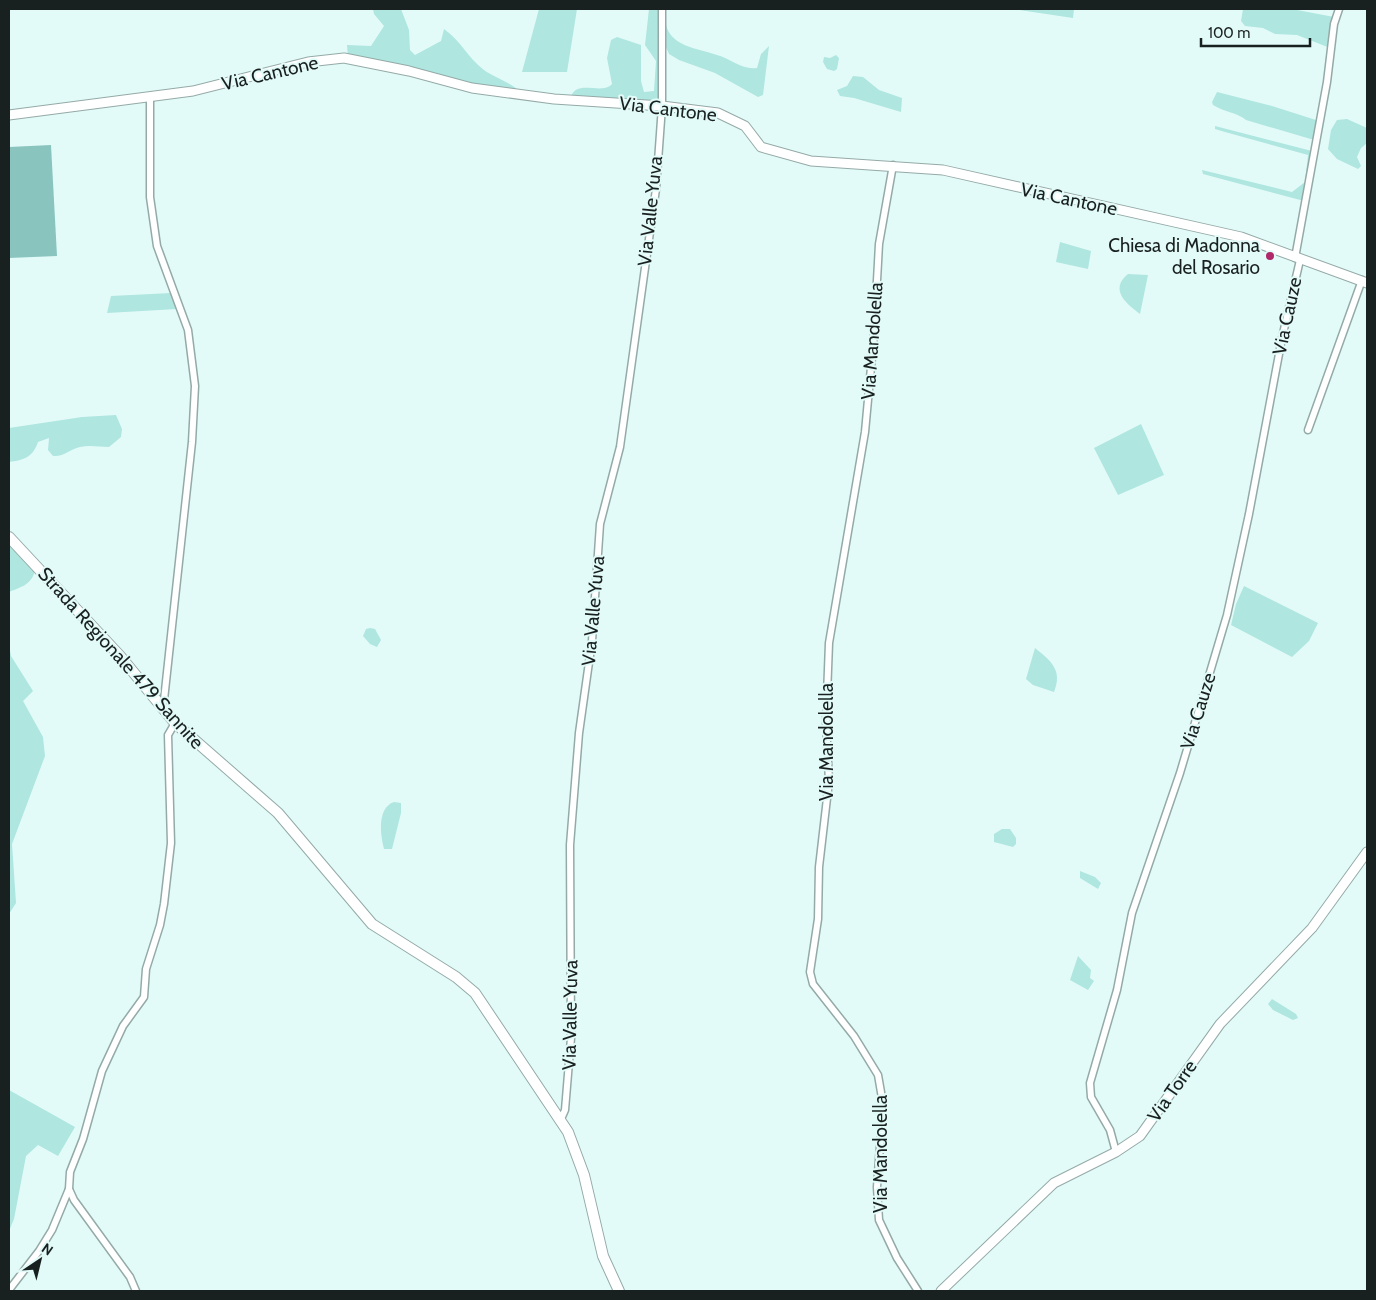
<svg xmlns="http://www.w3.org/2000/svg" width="1376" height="1300" font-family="Cabin,sans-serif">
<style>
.green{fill:#afe6e0}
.water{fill:#8ac4be}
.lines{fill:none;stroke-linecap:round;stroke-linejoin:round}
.street-casing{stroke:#94aaa7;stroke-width:9}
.secondary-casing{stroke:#94aaa7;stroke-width:11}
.primary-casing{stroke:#94aaa7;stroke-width:12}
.street{stroke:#fff;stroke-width:6}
.secondary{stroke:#fff;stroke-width:9}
.primary{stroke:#fff;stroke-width:10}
.poi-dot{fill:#b0286a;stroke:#e3fbf8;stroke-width:2}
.labels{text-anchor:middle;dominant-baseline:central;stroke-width:4;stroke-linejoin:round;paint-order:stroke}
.street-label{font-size:19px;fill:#192120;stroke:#e3fbf8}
.poi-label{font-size:19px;fill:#192120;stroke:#e3fbf8;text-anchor:end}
</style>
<rect width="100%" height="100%" fill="#e3fbf8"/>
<g class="green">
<path d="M373 9H401L409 30 410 50 415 55 441 41 444 29C461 41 468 58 484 70 495 78 514 84 520 92L471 85 348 58 347 45 371 46 384 26 374 14Z"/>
<polygon points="539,9 577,9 567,72 522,72"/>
<path d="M649 9H665C662 46 690 46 717 55 731 59 742 70 757 68L761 54 769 46 763 95 758 97 715 73 679 60 669 54 666 47 659 46V102L570 99C576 77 601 96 612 84L607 58 611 40 617 37 641 45V81L644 92 654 91 656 61 645 45Z"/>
<polygon points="1012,9 1074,9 1073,18"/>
<polygon points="1243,9 1292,9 1334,17 1330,48 1297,35 1275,34 1263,28 1245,26 1241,21"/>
<polygon points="836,55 839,58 837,69 834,71 827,69 823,62 824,57 830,58"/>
<polygon points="853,76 863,77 879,90 902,98 901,112 854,98 840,96 837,90 847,86"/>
<path d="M1217 92 1272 106 1319 121 1314 140 1246 120C1236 112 1224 112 1213 105L1212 102Z"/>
<polygon points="1347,119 1367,128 1367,143 1361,148 1357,157 1361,166 1358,169 1337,159 1328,149 1331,130 1337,120"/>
<polygon points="1215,126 1312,151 1304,201 1203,174 1202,170 1292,192 1305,182 1308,155 1225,132 1215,129"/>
<polygon points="1060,242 1091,251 1088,269 1056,262"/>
<path d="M1128 274 1148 275 1140 314C1128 305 1108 290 1128 274Z"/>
<polygon points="171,293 177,309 107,313 111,296"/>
<path d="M116 415 122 429 121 437 109 447C99 447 90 445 80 447 70 449 64 457 53 456L48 450 49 438 38 442C33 457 24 460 9 462V428L82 417Z"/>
<polygon points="1141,424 1164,475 1118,495 1094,448"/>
<path d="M9 543 35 571C31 585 21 587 9 592Z"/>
<polygon points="1244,586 1318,623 1309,641 1292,657 1231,625 1236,604"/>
<polygon points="370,628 375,629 381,640 377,647 370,644 363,636 366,629"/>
<polygon points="9,645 11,656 33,691 23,701 43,737 45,756 12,844 16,903 9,914"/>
<path d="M1035 648C1051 661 1063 670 1054 692L1033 685 1026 679Z"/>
<path d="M394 802 401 803V813L392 849H384C380 834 377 808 394 802Z"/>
<polygon points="1002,829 1010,829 1016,838 1016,844 1013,847 994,842 994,834"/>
<polygon points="1080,871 1095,877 1101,883 1098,889 1080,878"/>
<polygon points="1078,956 1091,970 1090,978 1094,981 1088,990 1070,980"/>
<polygon points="1272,999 1296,1014 1298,1018 1293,1020 1273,1010 1268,1004"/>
<polygon points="9,1090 75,1127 58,1156 38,1145 26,1156 14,1219 9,1231"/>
</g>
<polygon class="water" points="51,145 57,256 9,258 9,147"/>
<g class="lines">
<defs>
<g id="street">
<polyline points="150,97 150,197 157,246 188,330 195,386 192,442 164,700 161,706"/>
<polyline points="893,165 879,244 874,335 865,432 829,643 826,722 829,781 819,867 818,919 810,972 813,984 854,1036 878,1075 882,1098 882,1118 877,1187 879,1220 897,1258 918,1291"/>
<polyline points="1295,258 1327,82 1334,24 1339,9"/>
<polyline points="1308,430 1362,280"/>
<polyline points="561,1119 565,1110 571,1038 570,845 579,733 592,641 600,524 620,447 656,189 662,106 662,9"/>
<polyline points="1116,1152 1110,1130 1091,1097 1090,1083 1117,990 1132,913 1180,773 1227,615 1249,514 1282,338 1300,260"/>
<polyline points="69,1189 74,1200 130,1277 136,1291"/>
<polyline points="9,1290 39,1251 52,1230 69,1189 70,1172 83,1139 102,1071 123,1026 144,997 146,969 160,925 164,904 171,843 168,735 175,723"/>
</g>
<g id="secondary">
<polyline points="9,115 193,91 308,62 344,58 409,71 472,88 554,99 662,106 718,113 745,126 761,147 811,161 943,170 1241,237 1367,283"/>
<polyline points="941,1291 1054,1183 1116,1152 1140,1136 1220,1024 1312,928 1367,852"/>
</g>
<polyline id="primary" points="9,537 120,656 175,723 278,813 372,924 456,977 475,993 568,1132 584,1175 603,1256 619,1291"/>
</defs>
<use href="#street" class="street-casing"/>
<use href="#secondary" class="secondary-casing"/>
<use href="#primary" class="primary-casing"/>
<use href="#street" class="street"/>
<use href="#secondary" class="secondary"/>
<use href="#primary" class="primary"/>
</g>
<circle class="poi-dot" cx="1270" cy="256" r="5"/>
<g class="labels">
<g class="street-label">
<text transform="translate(270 73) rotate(-13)">Via Cantone</text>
<text transform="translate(668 109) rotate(7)">Via Cantone</text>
<text transform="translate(1069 199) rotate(12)">Via Cantone</text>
<text transform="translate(650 211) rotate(-84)">Via Valle Yuva</text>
<text transform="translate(1287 316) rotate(-78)">Via Cauze</text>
<text transform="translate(872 341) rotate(-86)">Via Mandolella</text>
<text transform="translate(593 611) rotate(-85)">Via Valle Yuva</text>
<text transform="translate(121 658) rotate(48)">Strada Regionale 479 Sannite</text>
<text transform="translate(1198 711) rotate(-73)">Via Cauze</text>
<text transform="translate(826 742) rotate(-90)">Via Mandolella</text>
<text transform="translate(570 1015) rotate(-89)">Via Valle Yuva</text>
<text transform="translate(1172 1091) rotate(-55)">Via Torre</text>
<text transform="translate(880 1154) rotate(-90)">Via Mandolella</text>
</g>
<g class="poi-label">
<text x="1260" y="245">Chiesa di Madonna<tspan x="1260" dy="22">del Rosario</tspan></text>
</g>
</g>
<rect width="1376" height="1300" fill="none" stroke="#192120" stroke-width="20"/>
<g transform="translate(40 1260) rotate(35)" stroke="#e3fbf8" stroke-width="4" paint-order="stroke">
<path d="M0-4L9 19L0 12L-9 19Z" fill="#192120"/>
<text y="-8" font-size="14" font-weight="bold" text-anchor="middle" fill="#192120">N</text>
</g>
<path d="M1201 38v8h109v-8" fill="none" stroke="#192120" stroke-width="2.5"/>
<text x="1208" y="38" font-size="15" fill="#192120" stroke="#e3fbf8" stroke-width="4" paint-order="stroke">100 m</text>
</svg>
